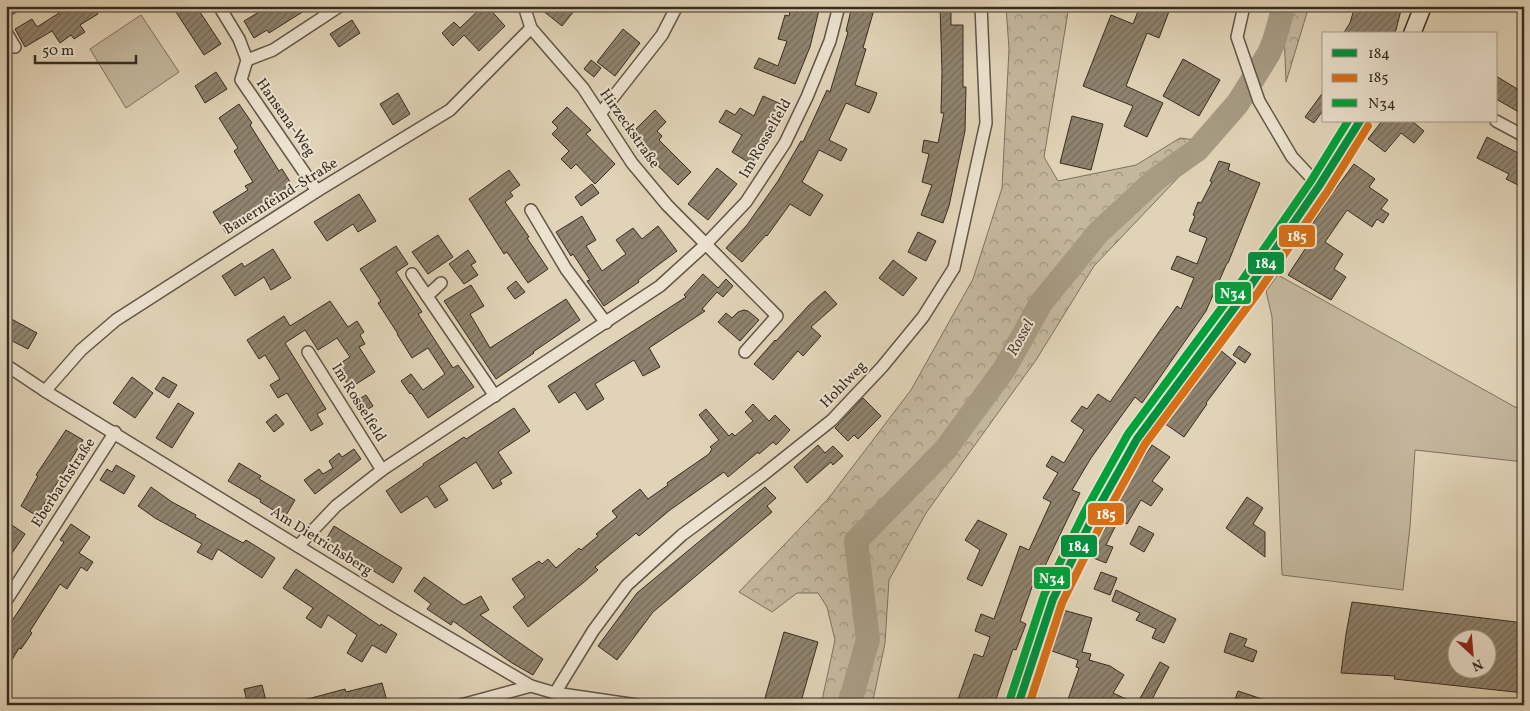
<svg xmlns="http://www.w3.org/2000/svg" width="1530" height="711" font-family="Vollkorn,serif">
<style>
.forest{fill:url(#forest-crowns);stroke:#7d7260}
.green{fill:#c4b79e;stroke:#7d7260}
.lines{fill:none;stroke-linecap:round;stroke-linejoin:round}
.river{stroke:#a79b84;stroke-width:24}
.building{fill:url(#building-hatch);stroke:#362d22;fill-rule:evenodd}
.minor-casing{stroke:#615647;stroke-width:14}
.secondary-casing{stroke:#362d22;stroke-width:19}
.minor{stroke:#ece2d0;stroke-width:11}
.secondary{stroke:#ece2d0;stroke-width:16}
.bus-1-casing{stroke:#ece2d0;stroke-width:11}
.bus-2-casing{stroke:#ece2d0;stroke-width:11}
.bus-3-casing{stroke:#ece2d0;stroke-width:11}
.bus-1{stroke:#009140;stroke-width:8}
.bus-2{stroke:#d67018;stroke-width:8}
.bus-3{stroke:#00a13a;stroke-width:8}
.labels{text-anchor:middle;dominant-baseline:central;stroke-width:4;stroke-linejoin:round;paint-order:stroke}
.street-label{font-size:15px;fill:#362d22;stroke:#ece2d0}
.water-label{font-size:16px;font-style:italic;fill:#52483a;stroke:#ece2d0}
.line-badge{stroke:#ece2d0;stroke-width:2}
.badge-label{font-size:14px;text-anchor:middle;font-weight:bold;fill:#fff}
</style>
<defs>
<pattern id="forest-crowns" width="20" height="18" patternUnits="userSpaceOnUse" patternTransform="scale(1.25)"><rect width="20" height="18" fill="#c4b79e"/><path d="M2 6a3 3 0 1 1 6 0M12 15a3 3 0 1 1 6 0" fill="none" stroke="#a09580"/></pattern>
<pattern id="building-hatch" width="6" height="6" patternUnits="userSpaceOnUse" patternTransform="scale(1.25)"><rect width="6" height="6" fill="#8f836f"/><path d="M-1 1l2-2M0 6l6-6M5 7l2-2" fill="none" stroke="#766c5b"/></pattern>
</defs>
<rect width="100%" height="100%" fill="#e1d3b7"/>
<filter id="stains"><feTurbulence type="fractalNoise" baseFrequency=".004" numOctaves="4"/><feColorMatrix values="0 0 0 0 .2 0 0 0 0 .09 0 0 0 0 .02 0 0 0 .5 -.17"/></filter>
<radialGradient id="worn" r=".72"><stop offset=".6" stop-color="#630" stop-opacity="0"/><stop offset="1" stop-color="#630" stop-opacity=".3"/></radialGradient>
<g class="forest">
<polygon points="1006,6 1069,6 1044,157 1058,181 1136,165 1180,138 1212,142 1094,266 1036,360 926,513 889,580 885,643 872,705 821,705 835,640 827,607 818,593 797,593 772,612 739,592 828,499 911,390 973,279 1002,188 1009,49"/>
<polygon points="1283,6 1309,6 1286,82"/>
</g>
<g class="green">
<polygon points="141,15 179,72 126,108 90,49"/>
<polygon points="1278,275 1515,407 1524,409 1524,462 1415,450 1410,527 1403,590 1282,575 1272,317 1266,291"/>
</g>
<g class="lines">
<polyline class="river" points="849,705 868,640 856,541 945,450 1005,368 1041,303 1098,233 1156,179 1197,150 1238,103 1269,53 1274,41 1284,6"/>
</g>
<g class="building">
<polygon points="55,6 94,6 98,14 80,25 85,32 74,39 71,35 60,43 52,31 25,47 15,29 32,19 37,27 59,13"/>
<polygon points="172,6 196,6 221,44 204,55"/>
<polygon points="256,6 312,6 269,33 267,30 254,38 244,21 259,12"/>
<polygon points="483,6 487,6 505,26 479,51 464,35 453,46 442,33 454,22 460,28"/>
<polygon points="537,6 578,6 562,26"/>
<polygon points="791,6 820,6 810,47 795,84 754,68 759,58 778,66 787,41 778,39 785,15 789,16"/>
<polygon points="852,6 875,6 863,48 866,49 855,85 877,93 873,104 869,113 846,103 829,140 847,149 841,161 819,150 809,169 802,182 823,195 810,216 790,204 767,236 766,235 742,262 726,248 747,225 778,181 801,141 803,142 827,90 830,92 848,32 846,31"/>
<polygon points="940,6 951,6 951,25 963,25 963,87 966,87 965,131 949,206 943,223 921,215 932,185 922,182 929,154 922,152 924,140 938,143 944,113 941,113 942,72"/>
<polygon points="1140,6 1171,6 1159,38 1147,33 1126,86 1163,103 1147,137 1124,126 1133,106 1083,86 1111,15 1133,24"/>
<polygon points="1355,6 1402,6 1396,30 1393,34 1343,34 1350,23"/>
<polygon points="352,20 360,33 339,47 330,34"/>
<polygon points="623,29 640,43 615,76 597,62"/>
<polygon points="1183,59 1220,80 1199,116 1163,96"/>
<polygon points="591,60 601,68 594,77 584,69"/>
<polygon points="216,72 227,89 205,103 195,86"/>
<polygon points="1496,76 1524,93 1524,115 1496,99"/>
<polygon points="1324,91 1324,109 1314,123 1305,117"/>
<polygon points="398,93 410,114 393,125 380,104"/>
<polygon points="763,96 783,105 773,129 751,164 732,152 742,135 719,122 726,110 735,115 740,108 754,116"/>
<polygon points="239,104 252,123 250,125 279,171 282,169 295,190 226,233 213,212 248,190 245,186 253,182 234,151 238,148 219,118"/>
<polygon points="567,107 591,130 586,134 615,164 595,184 576,164 571,169 561,159 569,151 552,134 558,128 552,122"/>
<polygon points="655,110 666,122 657,131 662,136 659,140 691,172 678,185 656,164 658,162 636,140 640,137 634,131"/>
<polygon points="1072,116 1103,124 1091,170 1060,163"/>
<polygon points="1382,121 1412,121 1424,131 1414,143 1401,133 1385,152 1368,139"/>
<polygon points="1487,137 1524,156 1524,188 1506,179 1509,174 1477,158"/>
<polygon points="1219,161 1230,164 1228,170 1260,183 1228,263 1227,263 1206,311 1142,403 1135,397 1091,458 1072,490 1080,493 1042,572 1038,570 1020,621 1026,624 1016,650 1013,649 994,705 956,705 974,654 983,657 990,637 975,631 981,614 994,619 1020,546 1029,550 1051,502 1043,498 1058,473 1046,466 1052,456 1064,463 1084,430 1071,421 1082,406 1087,409 1098,394 1110,402 1177,306 1181,309 1194,278 1171,269 1177,256 1197,264 1207,238 1189,231 1195,216 1193,215 1198,202 1201,203 1212,182 1210,181"/>
<polygon points="1354,164 1375,179 1369,187 1388,200 1381,209 1389,214 1383,223 1377,219 1372,227 1347,210 1325,242 1343,254 1334,269 1346,277 1331,300 1288,275 1313,237 1307,232 1332,194"/>
<polygon points="717,168 737,184 708,220 688,204"/>
<polygon points="509,170 520,185 510,192 513,196 505,202 529,237 527,238 548,269 528,283 507,252 504,254 469,199"/>
<polygon points="592,184 599,193 581,206 575,197"/>
<polygon points="359,194 376,221 358,232 353,224 327,241 314,222"/>
<polygon points="582,216 596,240 586,246 602,271 626,254 616,240 633,228 642,239 658,226 677,251 638,280 639,282 604,306 587,281 590,280 573,254 571,256 556,232"/>
<polygon points="918,232 936,241 926,261 908,252"/>
<polygon points="438,235 453,257 428,274 412,252"/>
<polygon points="396,246 408,264 396,272 422,312 418,314 453,368 458,365 474,387 428,418 411,393 410,394 401,381 411,374 423,390 445,374 428,348 412,358 397,334 398,334 378,303 381,301 360,269"/>
<polygon points="273,249 291,278 271,290 264,277 235,296 222,276 242,263 244,267"/>
<polygon points="468,250 476,262 471,265 478,275 464,284 449,264"/>
<polygon points="893,260 917,278 903,296 879,278"/>
<polygon points="703,274 718,288 726,279 733,286 723,297 717,292 702,309 705,311 649,348 660,367 643,376 634,360 595,384 604,399 587,410 575,392 559,403 548,386 686,297 684,295"/>
<polygon points="516,281 525,292 515,299 507,288"/>
<polygon points="471,285 484,306 470,314 490,348 566,299 580,320 533,352 534,353 496,379 444,301"/>
<polygon points="825,291 837,304 811,327 821,336 803,356 798,351 773,380 754,364 775,340 776,341 809,305"/>
<polygon points="330,301 348,327 357,321 364,332 360,335 365,344 359,347 375,372 350,388 336,366 350,357 337,338 318,350 305,330 285,343 326,409 317,414 323,424 311,431 287,393 278,398 270,385 280,379 265,355 259,359 247,340 284,316 290,326"/>
<polygon points="744,310 748,311 759,320 740,341 718,322 726,313 732,318 738,312"/>
<polygon points="6,316 37,333 28,349 6,338"/>
<polygon points="1239,346 1251,354 1245,363 1233,355"/>
<polygon points="1219,349 1236,363 1206,403 1207,404 1184,437 1164,423"/>
<polygon points="132,377 153,393 135,418 113,403"/>
<polygon points="163,377 177,385 169,398 155,389"/>
<polygon points="366,395 373,406 362,413 354,402"/>
<polygon points="863,398 881,416 858,439 854,435 848,441 835,428"/>
<polygon points="178,403 194,413 172,448 156,438"/>
<polygon points="753,404 769,421 775,415 790,430 776,445 773,442 759,454 758,452 728,477 724,472 670,510 639,536 636,533 595,567 598,570 583,583 528,627 513,607 525,597 512,579 539,561 542,564 548,559 556,568 579,548 581,550 598,536 596,534 617,517 612,511 640,489 648,499 668,485 667,483 709,454 712,449 710,447 719,440 699,415 706,409 729,436 732,433 735,436 753,421 745,412"/>
<polygon points="514,408 530,431 498,452 512,473 500,480 502,484 493,489 476,462 439,486 448,500 435,508 427,496 401,513 386,491 424,465 423,464 464,437 466,439"/>
<polygon points="276,414 284,424 274,432 266,422"/>
<polygon points="66,430 83,440 37,516 21,506 38,476 36,475"/>
<polygon points="818,445 825,453 833,446 843,456 833,465 831,462 807,483 794,467"/>
<polygon points="1152,445 1170,457 1152,481 1163,489 1151,506 1141,500 1127,524 1119,519 1106,545 1113,547 1106,563 1086,555 1107,513"/>
<polygon points="354,449 361,459 315,494 304,480 319,469 323,474 333,468 329,461 339,453 342,457"/>
<polygon points="239,463 261,476 259,479 295,500 285,517 260,502 261,500 228,481"/>
<polygon points="116,465 135,476 124,494 100,480 107,469 112,472"/>
<polygon points="151,487 172,502 196,515 195,517 243,543 246,540 275,558 262,578 218,549 212,560 197,552 202,544 155,518 138,506"/>
<polygon points="765,487 776,498 767,506 772,512 653,612 617,660 598,646 637,593"/>
<polygon points="1247,497 1263,508 1253,524 1265,532 1265,557 1226,528"/>
<polygon points="978,520 1007,534 982,586 967,579 980,550 965,540"/>
<polygon points="6,521 25,534 6,562"/>
<polygon points="71,524 90,537 79,553 93,562 87,571 81,567 67,589 60,584 30,631 32,633 21,649 19,648 6,670 6,630 64,542 60,540"/>
<polygon points="334,526 402,568 393,583 351,557 350,559 324,543"/>
<polygon points="1139,526 1154,534 1144,552 1130,544"/>
<polygon points="296,569 380,626 381,624 397,634 386,653 372,645 362,662 347,653 357,635 328,615 321,628 306,618 313,608 283,588"/>
<polygon points="1101,572 1117,578 1110,595 1094,589"/>
<polygon points="424,577 464,605 481,596 489,610 480,615 543,659 533,675 512,663 453,621 451,625 427,609 431,604 414,591"/>
<polygon points="1116,590 1176,619 1164,643 1152,638 1156,629 1136,620 1140,613 1112,601"/>
<path d="M1352 602 1524 623V693L1394 679 1395 676 1341 673 1346 634ZM1458 638H1488V668H1458Z"/>
<polygon points="1063,610 1092,618 1082,652 1091,654 1089,660 1110,666 1124,675 1113,693 1137,704 1160,662 1169,667 1149,705 1066,705 1079,668 1076,667 1078,660 1052,651"/>
<polygon points="784,632 818,642 800,705 763,705"/>
<polygon points="1230,633 1247,639 1244,646 1257,651 1253,662 1224,652"/>
<polygon points="382,683 387,701 374,705 300,705 300,701 345,689 346,692"/>
<polygon points="262,685 267,705 248,705 244,689"/>
<polygon points="1238,691 1274,703 1274,705 1233,705"/>
</g>
<g class="lines">
<defs>
<g id="minor">
<polyline points="219,6 239,39 247,60 241,80 317,191"/>
<polyline points="524,6 531,28 583,88 632,163 667,205 777,316 745,352"/>
<polyline points="1244,6 1237,37 1259,101 1292,157 1319,186"/>
<polyline points="6,11 14,6"/>
<polyline points="6,32 15,47"/>
<polyline points="247,60 273,50 340,6"/>
<polyline points="600,114 662,35 677,6"/>
<polyline points="1496,121 1524,136"/>
<polyline points="531,210 566,269 606,323"/>
<polyline points="412,274 495,396"/>
<polyline points="427,296 441,283"/>
<polyline points="308,352 382,470"/>
<polyline points="6,365 45,391 397,607 531,686 555,693 637,705"/>
<polyline points="45,391 81,350 116,320 317,191 450,110 531,28"/>
<polyline points="298,546 336,506 382,470 660,286 705,245 746,202 785,143 807,97 830,41 839,6"/>
<polyline points="6,601 115,432"/>
<polyline points="555,693 593,631 627,585 682,535 763,475 832,420 882,367 923,317 954,268 986,123 981,6"/>
<polyline points="461,705 531,686"/>
</g>
<g id="secondary">
<polyline points="1412,34 1423,6"/>
<polyline points="1018,705 1053,599 1093,517 1137,439 1249,288 1319,186 1360,121"/>
</g>
</defs>
<use href="#minor" class="minor-casing"/>
<use href="#secondary" class="secondary-casing"/>
<use href="#minor" class="minor"/>
<use href="#secondary" class="secondary"/>
<defs>
<polyline id="bus-1" points="1018,705 1053,599 1093,517 1137,439 1249,288 1319,186 1360,121"/>
<polyline id="bus-2" points="1029,705 1062,603 1102,522 1145,444 1257,294 1327,192 1368,126"/>
<polyline id="bus-3" points="1009,702 1044,595 1084,513 1128,434 1241,282 1311,181 1348,121"/>
</defs>
<use href="#bus-1" class="bus-1-casing"/>
<use href="#bus-2" class="bus-2-casing"/>
<use href="#bus-3" class="bus-3-casing"/>
<use href="#bus-1" class="bus-1"/>
<use href="#bus-2" class="bus-2"/>
<use href="#bus-3" class="bus-3"/>
</g>
<g class="labels">
<g class="street-label">
<text transform="translate(285 118) rotate(55)">Hansena-Weg</text>
<text transform="translate(629 129) rotate(55)">Hirzeckstraße</text>
<text transform="translate(766 139) rotate(-60)">Im Rosselfeld</text>
<text transform="translate(281 197) rotate(-32)">Bauernfeind-Straße</text>
<text transform="translate(844 385) rotate(-46)">Hohlweg</text>
<text transform="translate(358 403) rotate(58)">Im Rosselfeld</text>
<text transform="translate(64 483) rotate(-57)">Eberbachstraße</text>
<text transform="translate(321 542) rotate(32)">Am Dietrichsberg</text>
</g>
<g class="water-label">
<text transform="translate(1021 338) rotate(-61)">Rossel</text>
</g>
</g>
<g class="line-badge">
<rect x="1278" y="224" width="38" height="24" rx="5" fill="#d67018"/>
<rect x="1247" y="251" width="38" height="24" rx="5" fill="#009140"/>
<rect x="1214" y="281" width="38" height="24" rx="5" fill="#00a13a"/>
<rect x="1087" y="502" width="38" height="24" rx="5" fill="#d67018"/>
<rect x="1060" y="534" width="38" height="24" rx="5" fill="#009140"/>
<rect x="1033" y="566" width="38" height="24" rx="5" fill="#00a13a"/>
</g>
<g class="badge-label">
<text x="1297" y="241">185</text>
<text x="1266" y="268">184</text>
<text x="1233" y="298">N34</text>
<text x="1106" y="519">185</text>
<text x="1079" y="551">184</text>
<text x="1052" y="583">N34</text>
</g>
<rect width="1530" height="711" fill="none" stroke="#e1d3b7" stroke-width="25"/>
<rect x="8" y="8" width="1515" height="696" fill="none" stroke="#362d22" stroke-width="2.5"/>
<rect x="12" y="12" width="1505" height="686" fill="none" stroke="#362d22"/>
<rect x="1322" y="32" width="175" height="90" fill="#ece2d0" stroke="#a39a8a"/>
<rect x="1332" y="49" width="25" height="8" fill="#009140" stroke="#a39a8a"/>
<text x="1368" y="58" font-size="15" fill="#362d22">184</text>
<rect x="1332" y="74" width="25" height="8" fill="#d67018" stroke="#a39a8a"/>
<text x="1368" y="82" font-size="15" fill="#362d22">185</text>
<rect x="1332" y="99" width="25" height="8" fill="#00a13a" stroke="#a39a8a"/>
<text x="1368" y="108" font-size="15" fill="#362d22">N34</text>
<g transform="translate(1472 654) rotate(154)"><circle r="24" fill="#ece2d0" stroke="#a39a8a"/>
<path d="M0-4L9 19L0 12L-9 19Z" fill="#8f2418"/>
<text y="-8" font-size="14" font-weight="bold" text-anchor="middle" fill="#362d22">N</text>
</g>
<path d="M35 55v8h101v-8" fill="none" stroke="#362d22" stroke-width="2.5"/>
<text x="42" y="55" font-size="15" fill="#362d22" stroke="#ece2d0" stroke-width="4" paint-order="stroke">50 m</text>
<rect width="100%" height="100%" filter="url(#stains)"/>
<rect width="100%" height="100%" fill="url(#worn)"/>
</svg>
